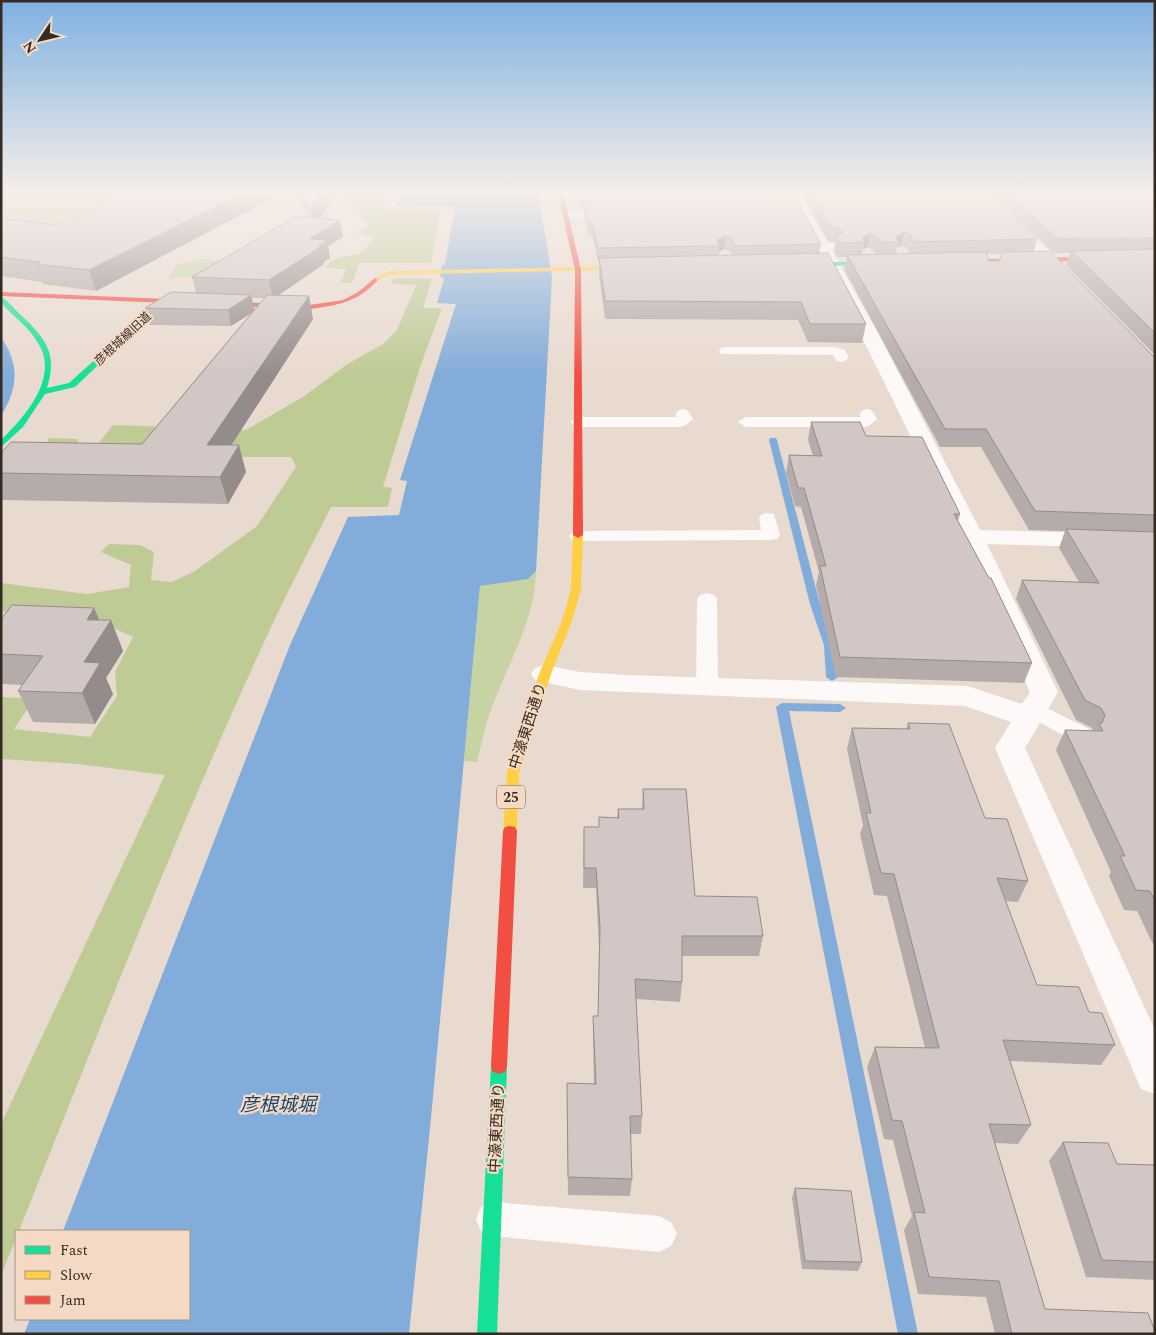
<svg xmlns="http://www.w3.org/2000/svg" width="1156" height="1335" font-family="Spectral,'Noto Sans JP',serif">
<style>
.green{fill:#c8d3a4}
.forest{fill:#becb95}
.water{fill:#82acd9}
.lines{fill:none;stroke-linecap:round;stroke-linejoin:round}
.stream{fill:#82acd9;fill-rule:evenodd}
.lane{fill:#fcf9f8;fill-rule:evenodd}
.street{fill:#fcf9f8;fill-rule:evenodd}
.fast{fill:#16e098;fill-rule:evenodd}
.slow{fill:#ffcf43;fill-rule:evenodd}
.jam{fill:#f24e42;fill-rule:evenodd}
.wall{fill:#b5abaa;fill-rule:evenodd}
.shaded-wall{fill:#948b8b}
.building{fill:#d3c7c6;stroke:#948b8b}
.labels{text-anchor:middle;dominant-baseline:central;stroke-width:4.5;stroke-linejoin:round;paint-order:stroke}
.far-street-label{font-size:12px;fill:#352b23;stroke:#f4d9c4}
.shield{fill:#f4d9c4;stroke:#6e5f53;stroke-width:1}
.shield-label{font-size:14px;font-weight:bold;fill:#352b23}
.street-label{font-size:15px;fill:#352b23;stroke:#f4d9c4}
.near-water-label{font-size:19px;font-style:italic;fill:#154471;stroke:#f4d9c4}
</style>
<rect width="100%" height="100%" fill="#e9dacf"/>
<g class="green">
<polygon points="1,190 121,190 109,200 51,226 1,232"/>
<polygon points="203,259 222,262 193,277 168,279 178,264"/>
<path d="M536 571C535 619 511 658 494 702 486 721 482 742 477 762L464 761 480 586 528 579Z"/>
</g>
<g class="forest">
<polygon points="350,190 388,190 384,209 440,210 431,263 360,263 352,283 340,283 346,269 327,268 327,264 339,257 360,254 375,237 357,234 369,224 346,205 349,199 343,195"/>
<path d="M394 278 432 279 423 308H442L420 367 383 487 392 488 388 507H331C309 551 286 594 266 638 176 833 98 1032 19 1231H16V1238L1 1276V1124L165 775 78 764 1 759V697L34 699 14 729 90 737 117 696 115 672 133 637 99 621 10 611 1 612V583L87 594 129 587 131 565 101 552 109 544 140 545 154 552 151 580 172 582 195 571 257 526 296 467 291 457H40L49 438 77 439 80 445 99 443 113 425 246 430 303 397 346 365 383 344 397 330 416 285 391 284Z"/>
</g>
<g class="water">
<polygon points="400,190 524,190 539,199 552,277 536,571 528,579 480,586 431,1118 409,1334 24,1334 30,1319 189,1319 189,1231 63,1231 290,645 348,517 399,515 407,481 400,480 456,304 437,303 444,279 440,276 442,265 445,264 455,207 396,206"/>
<path d="M1 337C20 365 18 388 1 416Z"/>
</g>
<g class="lines">
<g class="stream">
<polygon points="770,438 776,438 777,440 820,604 834,645 838,677 832,681 826,677 824,645 810,604 769,440"/>
<polygon points="782,703 840,704 846,708 840,712 789,711 918,1334 898,1334 776,707"/>
</g>
<g class="lane">
<polygon points="584,212 588,213 588,217 565,218 560,215 565,212"/>
<polygon points="834,243 838,244 838,248 824,249 819,246 824,243"/>
<polygon points="726,347 834,347 845,350 849,358 842,362 837,361 833,355 721,354 719,351 721,348"/>
<polygon points="683,409 688,411 693,419 686,425 681,427 578,427 570,422 578,417 677,417 675,414 678,411"/>
<polygon points="867,409 872,411 877,419 870,425 865,427 746,427 738,422 746,417 861,417 859,414 862,411"/>
<polygon points="768,513 774,514 780,535 777,539 771,540 578,541 572,540 569,536 572,532 578,531 761,530 759,518 762,514"/>
<polygon points="707,593 714,595 717,599 718,687 715,692 707,694 699,692 696,687 697,599 700,595"/>
<polygon points="1033,701 1091,730 1094,736 1091,742 1083,744 1075,742 1025,714 1022,709 1025,704"/>
<polygon points="493,1202 659,1216 671,1222 677,1234 671,1246 659,1252 493,1236 481,1231 476,1219 481,1207"/>
</g>
<g class="street">
<path d="M786 190H798L879 335 980 530 1155 535V549L987 544 1058 692 1025 748 1155 1030V1094L1141 1089 995 748 1011 722 965 706 580 690 535 680 531 674 535 668 545 665 580 672 627 675 967 686 1022 704 1030 692C954 522 873 355 786 190Z"/>
<polygon points="971,190 984,190 1073,274 1076,277 1073,280 1063,280"/>
<polygon points="616,192 622,196 620,199 561,201 555,197 561,193"/>
</g>
<g class="fast">
<polygon points="883,261 886,263 885,264 796,267 793,265 796,263"/>
<path d="M1 297C9 301 15 310 22 316 46 339 58 354 47 388L69 383 161 300 166 301 75 387 45 394 23 427 1 447V440C25 417 60 377 38 343 29 327 13 316 1 303Z"/>
<polygon points="499,1058 505,1060 507,1066 497,1334 477,1334 491,1066 493,1060"/>
</g>
<g class="slow">
<polygon points="636,266 639,268 638,269 390,275 377,281 372,280 389,271"/>
<polygon points="578,532 583,535 581,589 572,621 551,674 519,773 517,831 515,835 510,836 505,835 503,831 507,773 539,674 562,621 571,589 573,535"/>
</g>
<g class="jam">
<polygon points="550,190 555,190 564,197 581,270 583,535 578,538 573,535 575,270 559,198"/>
<polygon points="1155,255 1155,259 951,264 948,262 951,260"/>
<path d="M375 278 377 279V281C358 302 336 306 309 309L1 296V292L309 305 343 300 358 292Z"/>
<polygon points="510,826 515,827 517,831 507,1066 505,1072 499,1074 493,1072 491,1066 503,831 505,827"/>
</g>
</g>
<g class="wall">
<polygon points="138,190 288,190 96,291 43,284 42,282 1,276 1,218 56,225"/>
<path d="M293 190H339L320 218 343 237 328 246 330 258 324 262V264L277 296 313 319 231 445 246 472 228 504 1 500V453L142 444 252 312 231 326 150 325 145 308 196 293 192 277 308 217ZM252 298H264L254 310Z"/>
<path d="M571 190H791L821 244 819 254 866 324 862 343 808 342 798 320 607 319 605 318 599 275V261H598L592 235 589 236 584 219V211L582 210 579 202V191H573ZM724 249 730 251 732 255 719 256V252Z"/>
<path d="M805 190H985L1037 239 1034 251 1155 358V944H1153L1137 911 1124 910 1109 876 1111 872 1056 750 1065 730 1093 731 1092 728 1076 720 1016 599 1022 580 1079 582 1059 548 1065 531 1029 530 981 447H940L844 269 847 257H837L834 251 835 242 828 241 804 198ZM901 246 907 248 910 254H896L897 248ZM868 247 877 254 862 255 863 249ZM987 254H1002L999 261H989Z"/>
<polygon points="986,190 1155,190 1155,355 1066,265 1070,253 1054,253"/>
<polygon points="811,422 866,436 960,514 958,521 1032,663 1024,683 836,677 816,585 819,572 801,507 795,506 786,473 789,455 813,456 808,440"/>
<polygon points="94,608 99,620 111,620 123,651 106,678 113,694 95,724 33,722 18,691 22,685 1,684 1,619"/>
<polygon points="908,723 985,818 1028,881 1018,902 1005,901 1037,985 1089,1012 1115,1045 1101,1065 1010,1061 1031,1125 1018,1144 995,1143 1045,1309 1155,1334 995,1334 986,1297 918,1294 904,1230 912,1216 893,1140 884,1139 867,1067 875,1047 925,1048 887,896 874,895 860,834 863,825 847,749 852,728 906,729"/>
<polygon points="643,789 695,896 763,936 759,956 682,956 682,982 680,1002 636,999 642,1116 641,1134 630,1134 632,1179 630,1196 568,1195 567,1083 594,1084 593,1035 593,1016 598,1016 599,947 596,888 583,888 584,827 599,827 617,818 618,809 642,809"/>
<polygon points="1063,1142 1117,1164 1155,1165 1155,1280 1086,1277 1049,1161"/>
<polygon points="795,1188 862,1262 858,1271 802,1269 792,1198"/>
</g>
<g class="shaded-wall">
<polygon points="249,190 288,190 96,291 89,270"/>
<polygon points="323,190 339,190 314,227 311,208"/>
<polygon points="340,220 343,237 328,246 330,258 324,262 324,264 273,299 269,280 310,239"/>
<polygon points="904,232 901,246 897,248 898,242 896,237"/>
<polygon points="870,233 868,247 863,249 865,242 862,238"/>
<polygon points="726,236 724,249 719,252 720,246 717,240"/>
<polygon points="251,295 255,311 231,326 228,310"/>
<polygon points="309,296 313,319 214,472 207,445"/>
<polygon points="239,445 246,472 228,504 220,477"/>
<polygon points="94,608 104,631 111,620 123,651 106,678 113,694 95,724 82,693 87,620"/>
</g>
<g class="building">
<polygon points="138,190 249,190 89,270 36,264 40,262 1,257 1,249 4,248 1,247 1,218 56,225"/>
<polygon points="300,190 323,190 311,208"/>
<polygon points="625,190 791,190 821,244 735,246 731,238 726,236 717,240 720,246 598,248 592,223 589,223 584,207 589,206 590,201 582,198 579,191"/>
<polygon points="809,190 985,190 1037,239 914,242 910,234 904,232 896,237 898,242 882,242 870,233 862,238 865,242 840,243 836,237 843,232 837,228 831,227"/>
<polygon points="1003,190 1155,190 1155,238 1058,239"/>
<polygon points="297,216 340,220 310,239 327,240 319,246 322,246 269,280 192,277"/>
<polygon points="1155,249 1155,333 1071,251"/>
<polygon points="1050,251 1155,358 1155,515 1035,511 986,429 945,429 847,255 986,252 989,261 999,261 1003,252"/>
<polygon points="828,253 866,324 810,324 801,302 607,301 605,300 599,258"/>
<polygon points="171,292 251,295 228,310 145,308"/>
<polygon points="267,295 309,296 207,445 239,445 220,477 1,473 1,453 11,442 142,444"/>
<polygon points="811,422 860,422 866,436 922,437 960,514 954,514 989,578 991,578 1032,663 840,657 820,566 826,566 804,488 798,488 789,455 822,456"/>
<polygon points="1066,529 1155,532 1155,901 1150,891 1136,890 1120,856 1125,856 1065,730 1103,731 1099,724 1102,723 1105,715 1101,708 1085,700 1022,580 1099,583"/>
<polygon points="12,605 94,608 87,620 111,620 84,662 100,663 82,693 18,691 43,656 1,654 1,619"/>
<polygon points="908,723 949,724 985,818 1007,819 1028,881 997,878 1037,985 1079,987 1089,1012 1102,1013 1115,1045 1003,1040 1031,1125 989,1124 1045,1309 1148,1313 1155,1331 1155,1334 1012,1334 999,1281 929,1277 914,1212 925,1213 902,1121 892,1120 875,1047 939,1048 894,874 881,873 866,813 871,813 852,728 910,729"/>
<polygon points="643,789 686,789 695,896 757,897 763,936 682,936 682,982 635,979 642,1116 630,1116 632,1179 568,1177 567,1083 596,1084 593,1016 598,1016 600,927 596,868 584,868 584,827 599,827 599,817 619,818 618,809 644,809"/>
<polygon points="1063,1142 1108,1143 1117,1164 1155,1165 1155,1262 1102,1260"/>
<polygon points="795,1188 851,1191 862,1262 805,1261"/>
</g>
<linearGradient id="sky" x2="0" y2="1"><stop stop-color="#7fb1e2"/><stop offset="0.51" stop-color="#f5eee9"/><stop offset="1" stop-color="#f5eee9" stop-opacity="0"/></linearGradient>
<rect width="1156" height="376" fill="url(#sky)"/>
<g class="labels">
<g class="far-street-label">
<text transform="translate(123 339) rotate(-43)">彦根城線旧道</text>
</g>
<rect class="shield" x="497" y="785.5" width="28" height="23" rx="4"/>
<g class="shield-label">
<text x="511" y="797">25</text>
</g>
<g class="street-label">
<text transform="translate(528 726) rotate(-72)">中濠東西通り</text>
<text transform="translate(497 1128) rotate(-87)">中濠東西通り</text>
</g>
<g class="near-water-label">
<text x="278" y="1105">彦根城堀</text>
</g>
</g>
<rect width="1156" height="1335" fill="none" stroke="#352b23" stroke-width="5"/>
<rect x="15" y="1230" width="175" height="90" fill="#f4d9c4" stroke="#a89384"/>
<rect x="25" y="1246" width="25" height="8" fill="#16e098" stroke="#a89384"/>
<text x="60" y="1255" font-size="15" fill="#352b23">Fast</text>
<rect x="25" y="1271" width="25" height="8" fill="#ffcf43" stroke="#a89384"/>
<text x="60" y="1280" font-size="15" fill="#352b23">Slow</text>
<rect x="25" y="1296" width="25" height="8" fill="#f24e42" stroke="#a89384"/>
<text x="60" y="1305" font-size="15" fill="#352b23">Jam</text>
<g transform="translate(40 40) rotate(235)" stroke="#f4d9c4" stroke-width="4" paint-order="stroke">
<path d="M0-4L9 19L0 12L-9 19Z" fill="#352b23"/>
<text y="-8" font-size="14" font-weight="bold" text-anchor="middle" fill="#352b23">N</text>
</g>
</svg>
